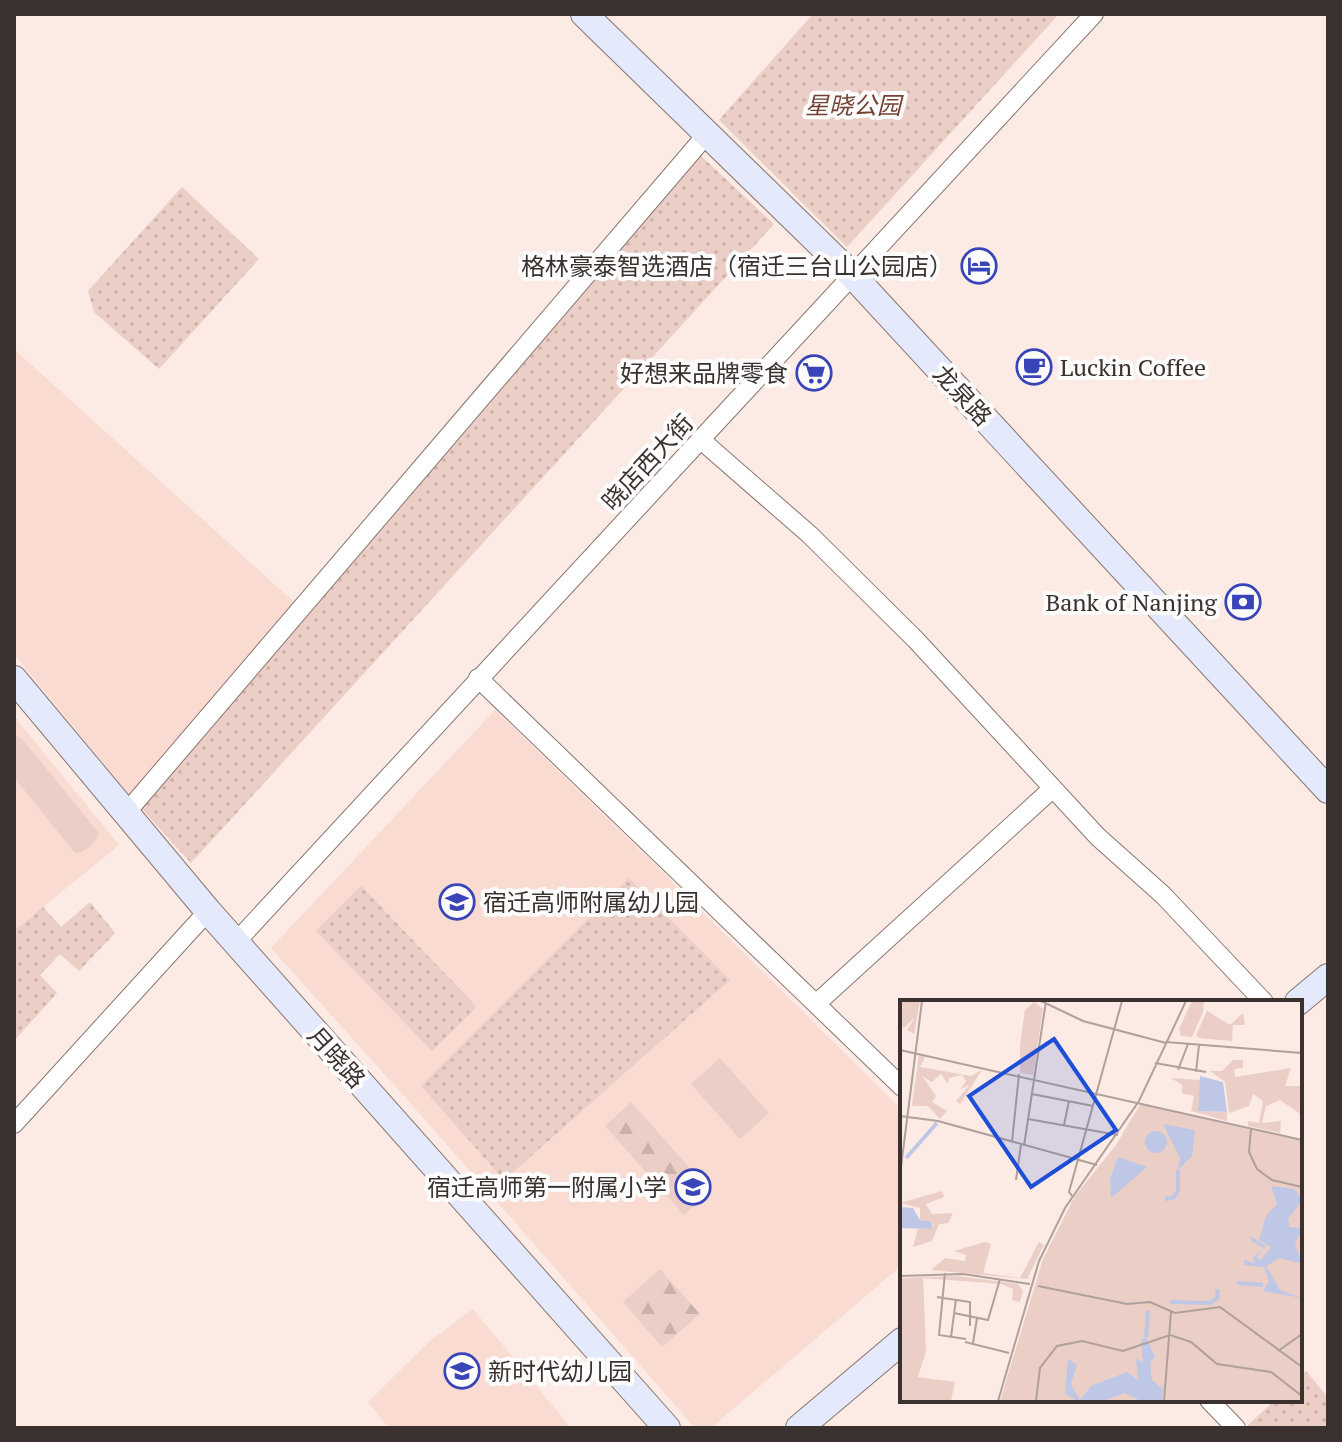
<svg xmlns="http://www.w3.org/2000/svg" width="1342" height="1442" font-family="'PT Serif','Noto Sans SC',serif">
<style>
.built{fill:#fadbd2}
.grass{fill:#ebcec5}
.forest{fill:url(#forest-firs)}
.park{fill:url(#park-dots)}
.lines{fill:none;stroke-linecap:round;stroke-linejoin:round}
.street-casing{stroke:#89756f;stroke-width:20}
.secondary-casing{stroke:#89756f;stroke-width:28}
.street{stroke:#fff;stroke-width:18}
.secondary{stroke:#e4e9fb;stroke-width:26}
.labels{text-anchor:middle;dominant-baseline:central;stroke-width:8;stroke-linejoin:round;paint-order:stroke}
.park-label{font-size:24px;font-style:italic;fill:#744132;stroke:#fcfcfc}
.poi-label{font-size:24px;fill:#3b322f;stroke:#fcfcfc;text-anchor:end}
.street-label{font-size:24px;fill:#3b322f;stroke:#fcfcfc}
.inset-river{fill:none;stroke:#bec7e6;stroke-width:4}
.inset-road{fill:none;stroke:#afa09c;stroke-width:2}
.view{fill:#1d4ed8;fill-opacity:0.15;stroke:#1d4ed8;stroke-width:4}
.inset-edge{fill:none;stroke:#3b322f;stroke-width:4}
</style>
<defs>
<pattern id="forest-firs" width="22" height="20" patternUnits="userSpaceOnUse" patternTransform="scale(2)"><rect width="22" height="20" fill="#ebcec5"/><path d="M5 1l3.5 6h-7zM16 11l3.5 6h-7z" fill="#cab1aa"/></pattern>
<pattern id="park-dots" width="8" height="8" patternUnits="userSpaceOnUse" patternTransform="scale(2)"><rect width="8" height="8" fill="#ebcec5"/><path d="M2 2h.1M6 6h.1" fill="none" stroke="#cab1aa" stroke-width="1.8" stroke-linecap="round"/></pattern>
</defs>
<rect width="100%" height="100%" fill="#fceae4"/>
<g class="built">
<polygon points="14,349 294,602 131,797 14,654"/>
<polygon points="495,710 646,856 902,1110 902,1265 711,1428 695,1428 405,1097 271,948"/>
<polygon points="14,716 119,845 14,931"/>
<polygon points="473,1309 571,1428 389,1428 368,1402 430,1341"/>
</g>
<g class="grass">
<path d="M14 735 22 739 99 833C96 842 85 853 75 853L14 777Z"/>
<polygon points="720,1058 769,1113 740,1139 691,1084"/>
</g>
<g class="forest">
<polygon points="631,1102 711,1192 684,1215 605,1126"/>
<polygon points="660,1269 700,1314 662,1347 623,1302"/>
</g>
<g class="park">
<polygon points="813,14 1059,14 847,247 719,120"/>
<polygon points="700,155 774,224 191,863 139,806"/>
<polygon points="182,187 259,259 159,369 94,312 88,291"/>
<polygon points="629,878 730,980 504,1180 421,1086"/>
<polygon points="361,886 475,1005 475,1009 432,1051 316,931"/>
<polygon points="90,902 115,933 79,971 60,954 40,975 57,993 14,1041 14,931 43,907 61,927"/>
<polygon points="1306,1371 1328,1397 1328,1428 1245,1428 1275,1400 1300,1400 1300,1377"/>
</g>
<g class="lines">
<defs>
<g id="street">
<polyline points="701,440 810,535 915,639 1098,837 1163,895 1264,1002"/>
<polyline points="478,678 902,1087"/>
<polyline points="126,813 707,134"/>
<path d="M236 942C520 631 810 325 1094 14"/>
<polyline points="817,1003 1052,789"/>
<polyline points="14,1124 208,911"/>
<polyline points="1209,1400 1236,1428"/>
</g>
<g id="secondary">
<polyline points="584,14 854,277 1328,790"/>
<polyline points="14,679 208,911 667,1428"/>
<polyline points="1298,1002 1328,977"/>
<polyline points="799,1428 902,1341"/>
</g>
</defs>
<use href="#street" class="street-casing"/>
<use href="#secondary" class="secondary-casing"/>
<use href="#street" class="street"/>
<use href="#secondary" class="secondary"/>
</g>
<defs>
<symbol id="hotel-ring" viewBox="-11 -11 22 22"><circle r="9.5" fill="#fcfcfc" stroke="#3844b7" stroke-width="1.5"/><path d="M-6-4.5h1.5V1H6V5H4.5V3h-9V5H-6ZM-4 0a1.8 1.8 0 1 1 3.6 0ZM.5 0V-2.5h3Q6-2.5 6 0Z" fill="#3844b7"/></symbol>
<symbol id="cafe-ring" viewBox="-11 -11 22 22"><circle r="9.5" fill="#fcfcfc" stroke="#3844b7" stroke-width="1.5"/><path d="M-5.5-4.5H6V0H3Q3 3.5 0 3.5H-2.5Q-5.5 3.5-5.5 0ZM3-3.2v2h1.7v-2ZM-6 4.5H4V6H-6Z" fill="#3844b7"/></symbol>
<symbol id="supermarket-ring" viewBox="-11 -11 22 22"><circle r="9.5" fill="#fcfcfc" stroke="#3844b7" stroke-width="1.5"/><path d="M-6-5.5h2.5l.6 2H6L4.5 2H-2.5L-4.4-4H-6ZM-1.5 3.2a1.3 1.3 0 1 0 .1 0ZM3 3.2a1.3 1.3 0 1 0 .1 0Z" fill="#3844b7"/></symbol>
<symbol id="bank-ring" viewBox="-11 -11 22 22"><circle r="9.5" fill="#fcfcfc" stroke="#3844b7" stroke-width="1.5"/><path d="M-6-4H6V4H-6ZM0-2.3a2.3 2.3 0 1 0 0 4.6a2.3 2.3 0 1 0 0-4.6Z" fill="#3844b7"/></symbol>
<symbol id="school-ring" viewBox="-11 -11 22 22"><circle r="9.5" fill="#fcfcfc" stroke="#3844b7" stroke-width="1.5"/><path d="M0-5L7-2L0 1L-7-2ZM-4 1L0 2.5L4 1V4Q0 6-4 4Z" fill="#3844b7"/></symbol>
</defs>
<g fill-rule="evenodd">
<use href="#hotel-ring" x="959" y="246" width="40" height="40"/>
<use href="#cafe-ring" x="1014" y="347" width="40" height="40"/>
<use href="#supermarket-ring" x="794" y="353" width="40" height="40"/>
<use href="#bank-ring" x="1223" y="582" width="40" height="40"/>
<use href="#school-ring" x="437" y="882" width="40" height="40"/>
<use href="#school-ring" x="673" y="1167" width="40" height="40"/>
<use href="#school-ring" x="442" y="1351" width="40" height="40"/>
</g>
<g class="labels">
<g class="park-label">
<text x="853" y="105">星晓公园</text>
</g>
<g class="poi-label">
<text x="953" y="266">格林豪泰智选酒店（宿迁三台山公园店）</text>
<text x="1060" y="367" text-anchor="start">Luckin Coffee</text>
<text x="788" y="373">好想来品牌零食</text>
<text x="1217" y="602">Bank of Nanjing</text>
<text x="483" y="902" text-anchor="start">宿迁高师附属幼儿园</text>
<text x="667" y="1187">宿迁高师第一附属小学</text>
<text x="488" y="1371" text-anchor="start">新时代幼儿园</text>
</g>
<g class="street-label">
<text transform="translate(963 395) rotate(47)">龙泉路</text>
<text transform="translate(647 462) rotate(-47)">晓店西大街</text>
<text transform="translate(337 1057) rotate(48)">月晓路</text>
</g>
</g>
<g transform="translate(900 1000)">
<rect width="402" height="402" fill="#fceae4"/>
<path d="M20 1 14 34 7 30 15 17 4 28 0 25V2ZM292 1H304L303 12 292 37 281 36 279 29ZM307 11 330 25 343 13 345 25H333L332 41 299 38 296 35ZM19 55 25 57 20 67 71 76 82 70 60 104 56 101 70 84 60 90 66 81 62 75 49 78 48 84 41 74 32 82 22 76 36 96 32 102 47 111 40 119 28 106H12ZM333 60H343V68L334 69 335 77 391 68 385 86H402V115L380 100 366 106 362 123 381 121 380 133 348 126V121L359 123 363 101 353 94 349 106 329 113 325 82 310 71H322ZM271 78 300 80 298 111 327 112V121L291 111 294 96 282 93V85ZM42 191 44 197 26 204 32 214 53 213 48 223 39 224 32 241 13 247 18 229H32L33 223 20 220V208L0 203ZM85 242 91 244 83 273 120 278 139 242 144 245 127 279 31 270 45 258 65 261 66 255 54 251Z" fill="#ebcec5"/>
<path d="M134 2 143 9 133 75 120 73V45L125 10ZM241 103 402 141V401H100L143 259 175 196 216 145ZM57 276 118 284 123 291 120 302 112 300 113 289 101 284 23 278 26 351 18 377 55 382 51 401H0V278Z" fill="#ebcec5"/>
<path d="M300 76 323 82 327 112 298 111ZM263 124 295 130 292 156 278 170 280 158ZM245 142a11 11 0 1 1 22 0a11 11 0 1 1-22 0ZM218 157 247 167 211 198 210 179ZM371 186 394 189 402 200 388 219 389 227 402 228 395 244 402 264 380 258 366 266 380 290 402 298 363 291 369 281 364 267 344 265V260L355 263 353 257 364 248 351 241 350 236 366 246 357 256 360 261 371 247 359 240 366 216 377 204ZM0 207 13 208 20 220 32 222V229L0 228ZM246 337 255 357 250 362 252 380 263 389 262 401H241L225 393 203 401H178L165 394 168 359 177 365 171 384 180 400 191 386 227 372 238 380 236 358 243 363 241 340Z" fill="#bec7e6"/>
<path class="inset-river" d="M6 158 37 123M265 199 273 198 278 191V170M337 283 363 285M270 302 310 303 318 297 317 289M246 337 248 311"/>
<path class="inset-road" d="M141 1 183 21 266 43M266 42 402 53M0 50 402 140M255 63 306 72M278 70 288 44M296 72 299 45M132 94 193 106M0 116 38 121 197 165M128 119 218 135M164 125 169 101M351 129 349 152 357 169 372 180 402 187M112 142 119 74M124 146 146 1M0 175 22 1M116 180 121 145M173 197 169 192 222 1M45 273 39 335 66 339M0 276 63 274 130 284M138 286 227 304 250 302 275 313 320 307 402 367M37 297 70 302V326M54 313 88 320 100 279M51 337 56 299M65 342 109 353M73 343 77 318M378 351 402 334M98 401 139 261 165 208 239 101 286 1M136 401 140 368 157 346 182 341 223 351 270 335 291 342 317 364 371 372 402 396M264 401 271 312"/>
<path class="view" d="M154 39 216 130 131 187 69 96Z"/>
<rect width="402" height="402" class="inset-edge"/>
</g>
<rect width="1342" height="1442" fill="none" stroke="#3b322f" stroke-width="32"/>
</svg>
